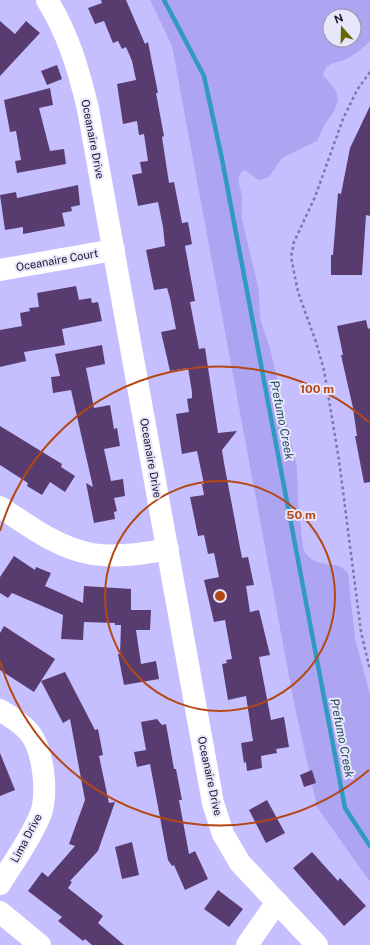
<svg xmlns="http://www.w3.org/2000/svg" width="370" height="945" font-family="'Public Sans',sans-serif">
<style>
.green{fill:#aea5f2;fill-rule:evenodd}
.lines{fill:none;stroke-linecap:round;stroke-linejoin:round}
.stream{stroke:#3299c2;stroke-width:4.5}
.building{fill:#593c6f}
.path{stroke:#7d77a6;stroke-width:2.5;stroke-dasharray:3 3;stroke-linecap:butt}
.minor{stroke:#fff;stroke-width:22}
.ring{fill:none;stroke:#b44814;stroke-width:2}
.labels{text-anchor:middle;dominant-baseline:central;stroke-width:4;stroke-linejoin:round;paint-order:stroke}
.street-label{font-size:11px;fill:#19162d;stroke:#e7e6fa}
.water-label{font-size:12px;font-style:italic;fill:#214b5d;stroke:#e7e6fa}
.centre{fill:#b44814;stroke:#e7e6fa;stroke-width:2}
.ring-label{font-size:12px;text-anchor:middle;font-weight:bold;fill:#b44814;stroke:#e7e6fa;stroke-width:4;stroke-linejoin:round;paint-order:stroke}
</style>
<rect width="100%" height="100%" fill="#c6bfff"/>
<path class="green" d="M150 0H370V41C367 45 354 55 350 57 339 64 327 60 323 75L335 89 337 94 338 100 334 111 324 126 317 141 282 158 269 177 259 180 244 170C234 178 241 186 242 197 242 205 241 211 242 219L259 291 260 319 270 348 297 467 298 498 303 548C311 566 325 563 340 566L348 573 355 638 370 695V882L317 807 293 698 172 46ZM330 16H354V40H330Z"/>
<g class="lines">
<polyline class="stream" points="164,0 204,76 222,159 345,808 370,846"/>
</g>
<g class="building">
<polygon points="101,0 126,0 145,44 148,42 158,93 156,93 164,136 162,137 169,183 174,182 182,223 188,222 192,244 185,246 195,301 190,302 199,349 205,348 218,433 237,431 222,450 224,463 242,558 248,557 254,585 246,586 250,612 259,610 270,655 259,657 271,720 284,717 289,747 276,749 277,753 261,756 262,768 247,771 246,762 244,763 241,743 253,741 246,696 228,700 222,664 227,663 226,660 232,659 225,620 214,622 204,580 219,577 214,553 208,554 204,535 198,536 190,497 204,495 202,484 204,484 197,451 182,454 176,414 189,412 187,399 192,398 192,392 188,368 170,371 161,332 176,329 170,298 167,288 154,290 146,250 165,246 163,227 158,202 138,206 132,175 142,173 140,162 148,161 144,134 139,135 137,121 123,124 117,84 136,80 132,61 126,47 122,49 118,41 113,43 104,21 95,24 88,8 102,3"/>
<polygon points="0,21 15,34 26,21 40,33 0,76"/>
<polygon points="57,65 62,79 47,85 41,71"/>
<polygon points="50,88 53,105 39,108 50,151 64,149 66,164 17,173 15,161 21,160 16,131 10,132 4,100"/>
<polygon points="370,106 370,216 366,215 362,275 331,275 331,255 333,255 338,193 341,194 350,148"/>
<polygon points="78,185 80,205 71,207 72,211 62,213 65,226 23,234 23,227 5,230 0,195 16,192 17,198"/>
<polygon points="76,286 79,300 91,298 92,303 98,302 102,321 62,329 65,345 24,352 26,361 0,367 0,330 22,326 20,313 30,311 29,308 39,307 37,293"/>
<polygon points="366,320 368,329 370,328 370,482 364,483 355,436 357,436 353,408 341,355 343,355 337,326"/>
<polygon points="102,345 105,364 86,368 94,408 110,405 114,429 117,428 120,446 104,449 111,481 123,479 125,496 114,498 117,511 114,512 115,519 94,523 86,483 93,487 71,390 53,393 51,377 60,376 55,354"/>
<polygon points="0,426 62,464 61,467 75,476 65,492 50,482 42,495 27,486 28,483 0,465"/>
<polygon points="14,556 35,570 36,567 51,573 45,586 83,603 84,586 131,589 131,610 151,610 150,630 136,630 141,664 156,661 159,679 124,685 118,654 120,654 121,625 115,625 115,623 84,622 83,640 61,639 63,615 12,593 8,598 0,593 0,577"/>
<polygon points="4,626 55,659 34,692 0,670 0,633"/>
<polygon points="65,672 95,730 98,729 103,755 99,756 109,803 115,802 98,851 70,881 72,882 68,888 103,916 98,923 124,945 92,945 85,939 83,941 58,921 62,917 28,891 42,872 48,877 75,846 69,844 85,800 70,719 63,723 41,681"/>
<polygon points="157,719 162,725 166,724 174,769 176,769 182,800 179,800 189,854 195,851 208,879 185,890 174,865 172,866 168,860 150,764 137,767 134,752 146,750 141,722"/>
<polygon points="0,753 15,790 0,796"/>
<polygon points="312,770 316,783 304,787 300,775"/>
<polygon points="267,800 285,833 266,843 249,810"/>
<polygon points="132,842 139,875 122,879 115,847"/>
<polygon points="312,852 338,881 340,878 366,906 344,926 293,868"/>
<polygon points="218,890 243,909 229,927 204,909"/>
</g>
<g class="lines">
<polyline class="path" points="370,72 357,90 343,119 315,197 294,242 291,257 298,292 316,342 324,370 339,460 361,632 370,670"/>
<g class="minor">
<path d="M47 0C68 33 79 71 88 109L213 803 223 834 240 863 317 945"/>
<polyline points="0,270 114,250"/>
<path d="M0 507C28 525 57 548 92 554 117 558 143 554 168 549"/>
<path d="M0 710C10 716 21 723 29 732 44 750 49 797 39 818 29 841 13 863 0 884"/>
<polyline points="0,912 40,945"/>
<polyline points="247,945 277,902"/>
</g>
</g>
<g class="ring">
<circle cx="220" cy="596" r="115"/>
<path d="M369 770A229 229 0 0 1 0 661M0 531A229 229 0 0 1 369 422"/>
</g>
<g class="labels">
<g class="street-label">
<text transform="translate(93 139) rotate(79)">Oceanaire Drive</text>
<text transform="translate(57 260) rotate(-10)">Oceanaire Court</text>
<text transform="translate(151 458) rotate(80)">Oceanaire Drive</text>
<text transform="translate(210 776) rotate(78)">Oceanaire Drive</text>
<text transform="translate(26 838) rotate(-62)">Lima Drive</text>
</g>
<g class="water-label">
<text transform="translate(282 420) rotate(79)">Prefumo Creek</text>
<text transform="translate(342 738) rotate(79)">Prefumo Creek</text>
</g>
</g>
<circle cx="220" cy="596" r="6" class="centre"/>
<g class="ring-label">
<text x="317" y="393">100 m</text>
<text x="301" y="519">50 m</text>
</g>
<g transform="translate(342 28) rotate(340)"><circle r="19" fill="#e7e6fa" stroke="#9593a8"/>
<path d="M0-3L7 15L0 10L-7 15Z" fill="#686600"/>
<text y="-6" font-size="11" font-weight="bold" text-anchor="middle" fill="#19162d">N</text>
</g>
</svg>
